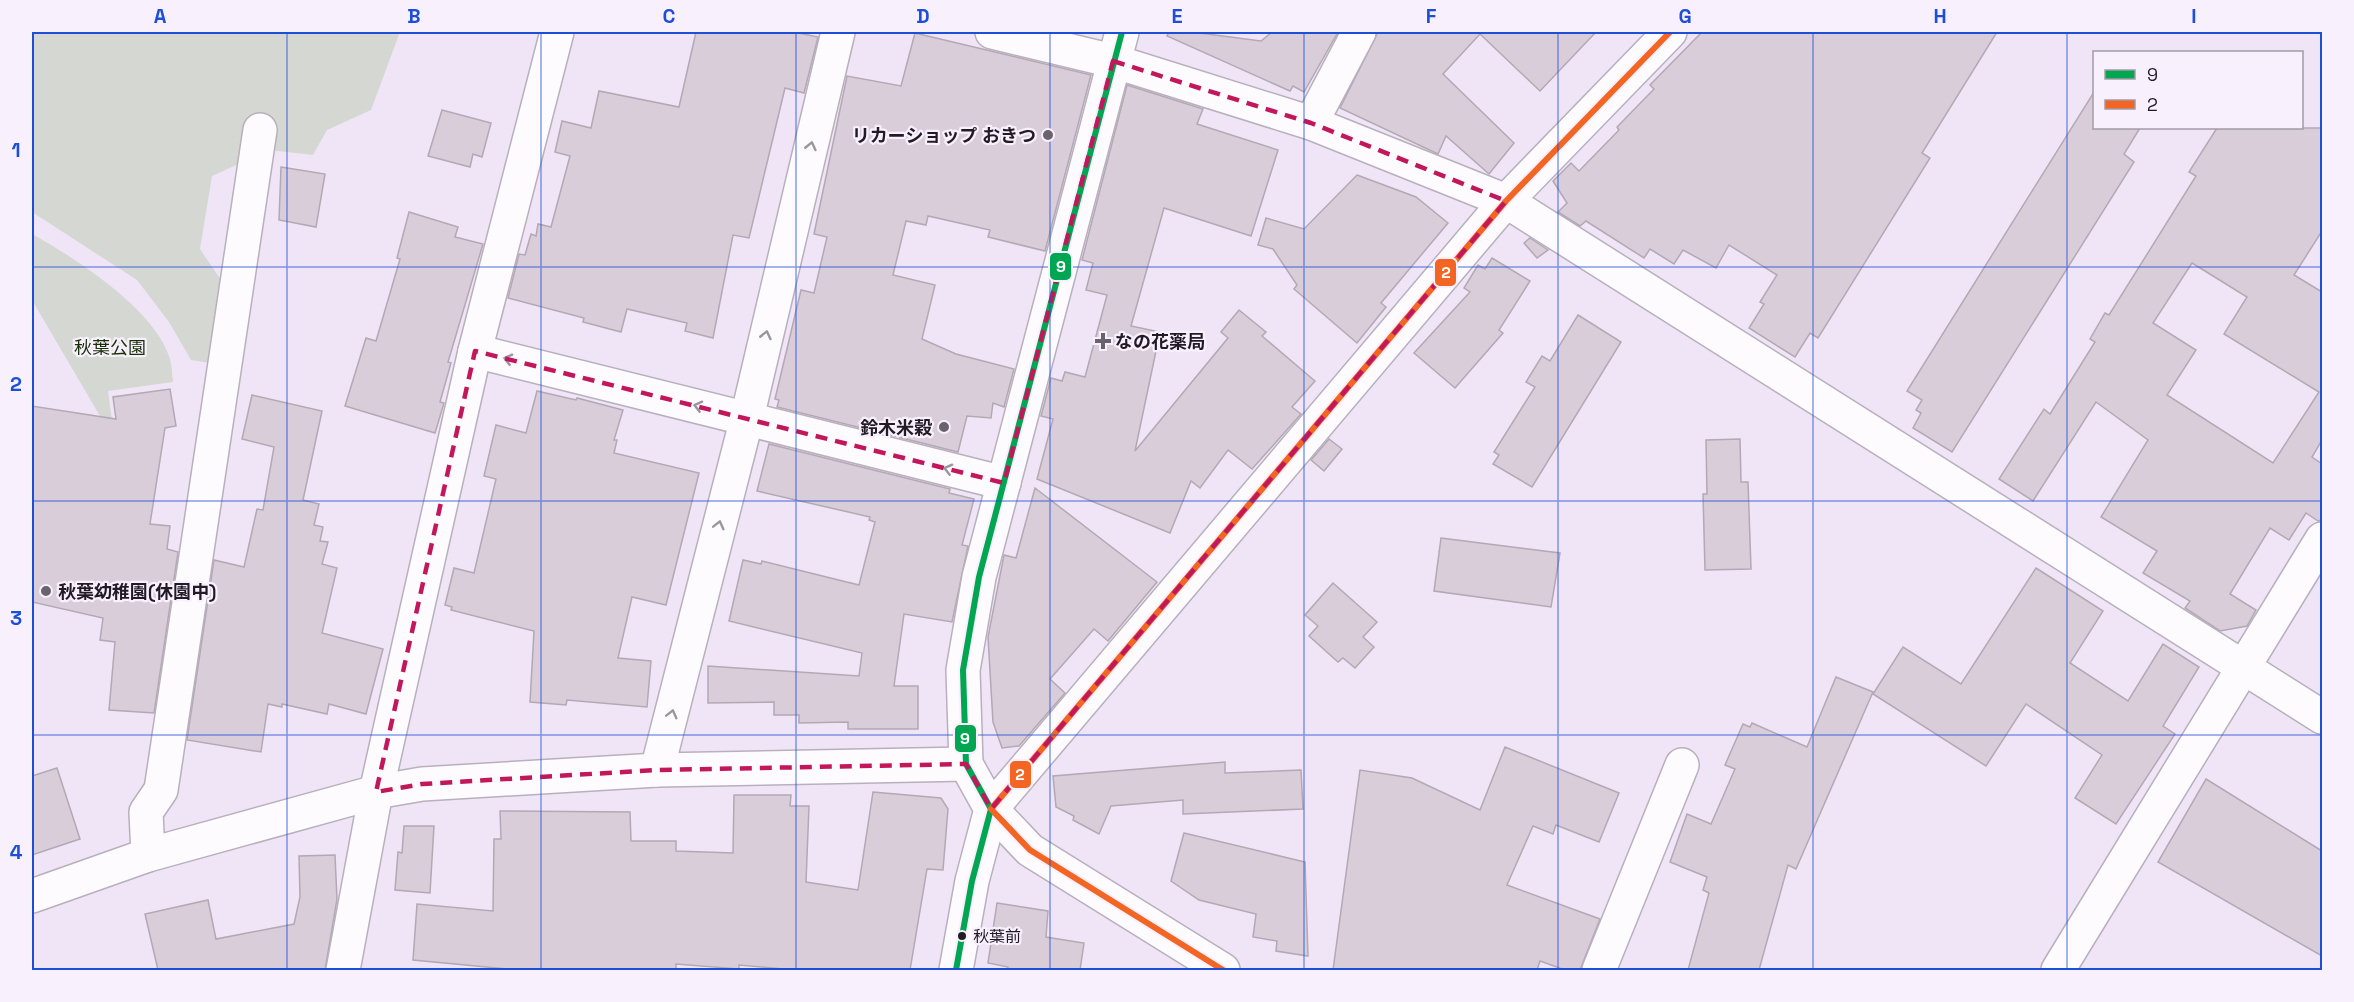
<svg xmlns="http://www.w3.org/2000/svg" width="2354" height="1002" font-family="'Space Grotesk','Noto Sans JP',sans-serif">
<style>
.green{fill:#d5d8d2}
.building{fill:#d8cdd9;stroke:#b3a8b4;stroke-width:1.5;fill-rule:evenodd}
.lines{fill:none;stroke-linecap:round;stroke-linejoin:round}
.minor-casing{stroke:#b8b0bd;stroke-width:36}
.major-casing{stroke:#b8b0bd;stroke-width:36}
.minor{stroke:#fdfbfe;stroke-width:33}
.major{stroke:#fdfbfe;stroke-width:33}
.bus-1-casing{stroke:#f8f0fd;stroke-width:10}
.bus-2-casing{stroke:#f8f0fd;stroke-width:10}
.bus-1{stroke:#00a651;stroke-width:6}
.bus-2{stroke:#f26522;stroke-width:6}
.oneway{stroke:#9a969d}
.marked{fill:none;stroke:#c2185b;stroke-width:4.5;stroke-dasharray:12 8;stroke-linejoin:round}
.grid{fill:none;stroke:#1d4ed8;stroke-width:1.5;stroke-opacity:0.55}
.poi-dot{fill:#6a626f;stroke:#f8f0fd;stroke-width:2}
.bus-dot{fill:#221b26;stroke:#f8f0fd;stroke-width:2}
.labels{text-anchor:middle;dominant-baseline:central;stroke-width:4.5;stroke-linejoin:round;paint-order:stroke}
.bus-label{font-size:16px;fill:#221b26;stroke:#f8f0fd;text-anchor:start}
.poi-label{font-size:18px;font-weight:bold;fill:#221b26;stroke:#f8f0fd;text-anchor:end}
.park-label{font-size:18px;fill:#193005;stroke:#f8f0fd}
.line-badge{stroke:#f8f0fd;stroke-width:2}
.badge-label{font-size:16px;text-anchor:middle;font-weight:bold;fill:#fff}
.neatline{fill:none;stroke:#1d4ed8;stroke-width:2}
.grid-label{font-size:20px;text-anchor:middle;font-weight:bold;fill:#1d4ed8}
</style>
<rect width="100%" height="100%" fill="#f0e5f6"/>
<g class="green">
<polygon points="32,32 400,32 371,110 327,130 313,155 269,150 212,176 200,249 225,286 210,363 191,360 169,322 137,280 32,212"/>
<path d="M32 234C74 257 156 310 170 359 172 366 172 375 173 382L108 391 113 428H107L32 300Z"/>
</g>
<g class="building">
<polygon points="696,32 794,32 818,37 804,93 785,88 749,238 733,235 713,338 685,331 687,323 627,309 621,332 583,322 584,318 508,298 519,254 525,255 531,234 536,236 538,224 551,227 570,156 555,152 562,121 591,128 599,91 679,107"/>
<polygon points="1169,32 1192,32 1261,41 1272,32 1338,32 1304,92 1293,86 1290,91 1167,36"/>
<polygon points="1378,32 1596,32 1540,91 1480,34 1443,74 1514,143 1489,174 1446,136 1438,154 1340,108"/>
<polygon points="1702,32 1997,32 1922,153 1930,158 1818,338 1810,333 1795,357 1749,328 1764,304 1760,302 1777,275 1729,245 1716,268 1683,250 1674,264 1650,249 1644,258 1586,221 1580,226 1558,212 1567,203 1553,181 1571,163 1579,171 1619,130 1617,127 1654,89 1650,85"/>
<polygon points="915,33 1091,75 1045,251 988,237 990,230 928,216 926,225 906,221 893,275 935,285 922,339 956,354 1014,369 1004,407 993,403 991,418 967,416 958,452 777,407 779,400 775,399 801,290 814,293 827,237 814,234 847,76 901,86"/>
<polygon points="1127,85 1203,109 1197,124 1278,150 1251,236 1164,208 1131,326 1160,332 1135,451 1228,338 1221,332 1239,310 1266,332 1262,336 1315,381 1292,407 1301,414 1252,469 1228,450 1200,488 1191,481 1170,533 1037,479 1053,419 1041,416 1051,378 1062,381 1065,372 1085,377 1107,295 1086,290 1093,263 1082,260"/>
<polygon points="2094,92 2094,128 2140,128 2124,154 2134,162 1952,452 1913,428 1921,413 1916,410 1922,400 1907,391"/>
<polygon points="442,110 491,123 482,157 473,154 470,167 428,156"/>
<path d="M2217 128H2322V231L2294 275 2322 292V440L2312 457 2322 464V520L2318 521 2306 513 2289 540 2270 528 2230 594 2256 610 2247 626 2220 631 2185 608 2190 601 2143 573 2157 551 2101 517 2148 440 2096 402 2033 501 1999 479 2044 409 2050 414 2095 342 2090 339 2105 313 2109 315 2196 176 2189 172ZM2192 263 2247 297 2224 334 2319 392 2273 463 2167 395 2196 350 2153 323Z"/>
<polygon points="281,167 325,174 316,227 279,220"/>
<polygon points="1357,175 1416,197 1448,223 1381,303 1386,307 1357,343 1294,289 1297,285 1273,249 1258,245 1266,218 1304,229"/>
<polygon points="409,212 458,227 455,237 483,244 448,362 451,363 440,402 444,403 435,433 345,406 366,338 376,341 400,259 397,258"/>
<polygon points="1530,238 1548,250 1537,258 1524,243"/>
<polygon points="1492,258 1530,281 1499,330 1503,333 1455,388 1414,353 1470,292 1464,288 1478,265 1485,269"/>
<polygon points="1578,315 1621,342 1532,487 1493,464 1499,455 1494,452 1535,387 1526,382 1542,356 1550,361"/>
<polygon points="170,389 176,426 165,428 150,524 170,526 167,549 178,552 154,713 109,710 115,642 100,640 103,618 32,602 32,406 116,419 113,397"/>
<polygon points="537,391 576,400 577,398 623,410 614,440 617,440 614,453 699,473 666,605 632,597 618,658 651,661 647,707 567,700 566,705 530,702 534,631 451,610 452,607 445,605 454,568 474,573 496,479 484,476 496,425 526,433"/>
<polygon points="252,395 322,411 303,500 319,504 314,525 323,527 320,541 328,542 322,564 337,568 322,633 383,649 366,714 329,704 327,714 282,704 282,707 268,704 261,752 187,740 214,560 244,567 257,509 263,510 274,447 242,439"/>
<polygon points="1329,439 1342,449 1324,471 1311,460"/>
<polygon points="1740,439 1741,482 1748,482 1751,569 1705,570 1703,494 1707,494 1706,440"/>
<polygon points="769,444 950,489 949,493 974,499 962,545 968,546 952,622 904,614 894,686 918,686 918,729 848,729 848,722 799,723 799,715 774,715 774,702 708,703 708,666 859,676 862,653 729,621 743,560 761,564 762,561 859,585 875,522 869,520 870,517 757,491"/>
<polygon points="1035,488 1157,582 1108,641 1094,629 1050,679 1065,693 1019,746 1002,748 993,722 988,637 1004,555 1016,558"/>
<polygon points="1441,538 1560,553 1551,607 1434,591"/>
<polygon points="2036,568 2103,611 2070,663 2128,701 2163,644 2199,667 2163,726 2175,734 2116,824 2075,798 2102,755 2026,704 1986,766 1873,694 1903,647 1961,684"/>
<polygon points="1333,583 1377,622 1363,637 1374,647 1355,668 1343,658 1338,662 1309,636 1318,626 1305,615"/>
<polygon points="1836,677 1873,692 1796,869 1788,865 1759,970 1688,970 1709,893 1703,890 1707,877 1670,862 1687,814 1711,824 1735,769 1725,765 1743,724 1750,727 1752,723 1807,747"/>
<polygon points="1505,747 1619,793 1599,842 1556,825 1553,834 1533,826 1507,885 1600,919 1580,970 1565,970 1540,961 1537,970 1333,970 1360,770 1412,778 1480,810"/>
<polygon points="1225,762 1225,773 1301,770 1303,809 1183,814 1183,800 1111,806 1099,834 1073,820 1074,816 1056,807 1053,776"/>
<polygon points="57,768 80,839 32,855 32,776"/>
<polygon points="2206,779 2322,851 2322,956 2158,862"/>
<polygon points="873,792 941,798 948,809 943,870 927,869 910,970 794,970 739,965 739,969 676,964 676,970 519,970 413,960 417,904 493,911 494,839 501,839 500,811 630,812 631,841 676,841 676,851 733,853 734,795 791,795 790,806 809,806 806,882 858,890"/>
<polygon points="404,826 434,826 430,893 395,890 398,852 402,853"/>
<polygon points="1184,833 1305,862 1308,956 1276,951 1277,941 1253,937 1256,914 1199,900 1171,881"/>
<polygon points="335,855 337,899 325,970 158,970 145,914 208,900 216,939 294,924 300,897 299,856"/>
<polygon points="997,903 1048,911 1046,937 1084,943 1080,970 1007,970 1008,967 988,963"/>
</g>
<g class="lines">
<defs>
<g id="minor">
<polyline points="992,32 1113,61 1311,123 1506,201 2322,717"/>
<polyline points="1311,123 1359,32"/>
<polyline points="475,351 1004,483"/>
<polyline points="657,770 747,418 838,32"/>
<polyline points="148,855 146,812 161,790 260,130"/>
<polyline points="32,896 148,855 376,792 422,784 657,770 966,764"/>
<polyline points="343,970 376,792 475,351 557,32"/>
<polyline points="1223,970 1030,850 991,809 1506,201 1670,32"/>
<polyline points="1599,970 1682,765"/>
<polyline points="2058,970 2322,539"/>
</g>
<polyline id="major" points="956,970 972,881 991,809 966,764 963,670 979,577 1122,32"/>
</defs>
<use href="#minor" class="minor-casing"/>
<use href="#major" class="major-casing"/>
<use href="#minor" class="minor"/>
<use href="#major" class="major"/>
<defs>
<polyline id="bus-1" points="956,970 972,881 991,809 966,764 963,670 979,577 1122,32"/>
<polyline id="bus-2" points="1223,970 1030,850 991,809 1506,201 1670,32"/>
</defs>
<use href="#bus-1" class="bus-1-casing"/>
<use href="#bus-2" class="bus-2-casing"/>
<use href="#bus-1" class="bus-1"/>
<use href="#bus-2" class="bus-2"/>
</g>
<defs><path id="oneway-chevron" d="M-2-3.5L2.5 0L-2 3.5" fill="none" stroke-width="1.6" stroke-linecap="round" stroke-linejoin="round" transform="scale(1.5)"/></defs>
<g class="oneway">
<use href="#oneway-chevron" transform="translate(811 146) rotate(-77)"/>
<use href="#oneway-chevron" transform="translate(766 335) rotate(-77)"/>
<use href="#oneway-chevron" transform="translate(508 359) rotate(-166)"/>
<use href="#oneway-chevron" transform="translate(698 406) rotate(-166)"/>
<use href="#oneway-chevron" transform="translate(948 469) rotate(-166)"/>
<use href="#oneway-chevron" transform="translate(719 525) rotate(-76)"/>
<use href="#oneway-chevron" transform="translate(672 714) rotate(-76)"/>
</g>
<path class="marked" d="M1113 61 1311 123 1506 201 991 809 966 764 657 770 422 784 376 792 475 351 1004 483Z"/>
<path class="grid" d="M287 32V970M541 32V970M796 32V970M1050 32V970M1304 32V970M1558 32V970M1813 32V970M2067 32V970M32 267H2322M32 501H2322M32 735H2322"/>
<g class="poi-dot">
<circle cx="1048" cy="135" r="6"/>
<path d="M1100 332h6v6h6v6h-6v6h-6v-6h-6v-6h6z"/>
<circle cx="944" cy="427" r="6"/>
<circle cx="46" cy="591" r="6"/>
</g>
<circle class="bus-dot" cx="962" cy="936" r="5"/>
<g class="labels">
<g class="bus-label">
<text x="973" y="936">秋葉前</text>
</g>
<g class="poi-label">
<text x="1036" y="135">リカーショップ おきつ</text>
<text x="1115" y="341" text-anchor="start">なの花薬局</text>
<text x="932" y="427">鈴木米穀</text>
<text x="58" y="591" text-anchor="start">秋葉幼稚園(休園中)</text>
</g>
<g class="park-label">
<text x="110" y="347">秋葉公園</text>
</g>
</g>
<g class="line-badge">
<rect x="1049" y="252" width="23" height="29" rx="6" fill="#00a651"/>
<rect x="1434" y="258" width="23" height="29" rx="6" fill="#f26522"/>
<rect x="954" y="724" width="23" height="29" rx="6" fill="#00a651"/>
<rect x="1009" y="760" width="23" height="29" rx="6" fill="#f26522"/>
</g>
<g class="badge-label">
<text x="1061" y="272">9</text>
<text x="1446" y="278">2</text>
<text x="965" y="744">9</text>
<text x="1020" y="780">2</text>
</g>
<rect width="2354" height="1002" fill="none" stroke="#f8f0fd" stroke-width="66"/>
<rect x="2093" y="51" width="210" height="78" fill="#f8f0fd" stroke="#a29ba7" stroke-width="1.5"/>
<rect x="2105" y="70" width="30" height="9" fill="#00a651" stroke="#a29ba7" stroke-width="1.5"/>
<text x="2147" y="81" font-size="18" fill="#221b26">9</text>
<rect x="2105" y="100" width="30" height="9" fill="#f26522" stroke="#a29ba7" stroke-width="1.5"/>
<text x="2147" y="111" font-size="18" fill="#221b26">2</text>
<rect x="33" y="33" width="2288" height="936" class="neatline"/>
<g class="grid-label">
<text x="160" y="23">A</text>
<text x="414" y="23">B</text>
<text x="669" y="23">C</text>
<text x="923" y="23">D</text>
<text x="1177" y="23">E</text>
<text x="1431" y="23">F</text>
<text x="1685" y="23">G</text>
<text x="1940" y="23">H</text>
<text x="2194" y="23">I</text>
<text x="16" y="157">1</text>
<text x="16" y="391">2</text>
<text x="16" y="625">3</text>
<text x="16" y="859">4</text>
</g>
</svg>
